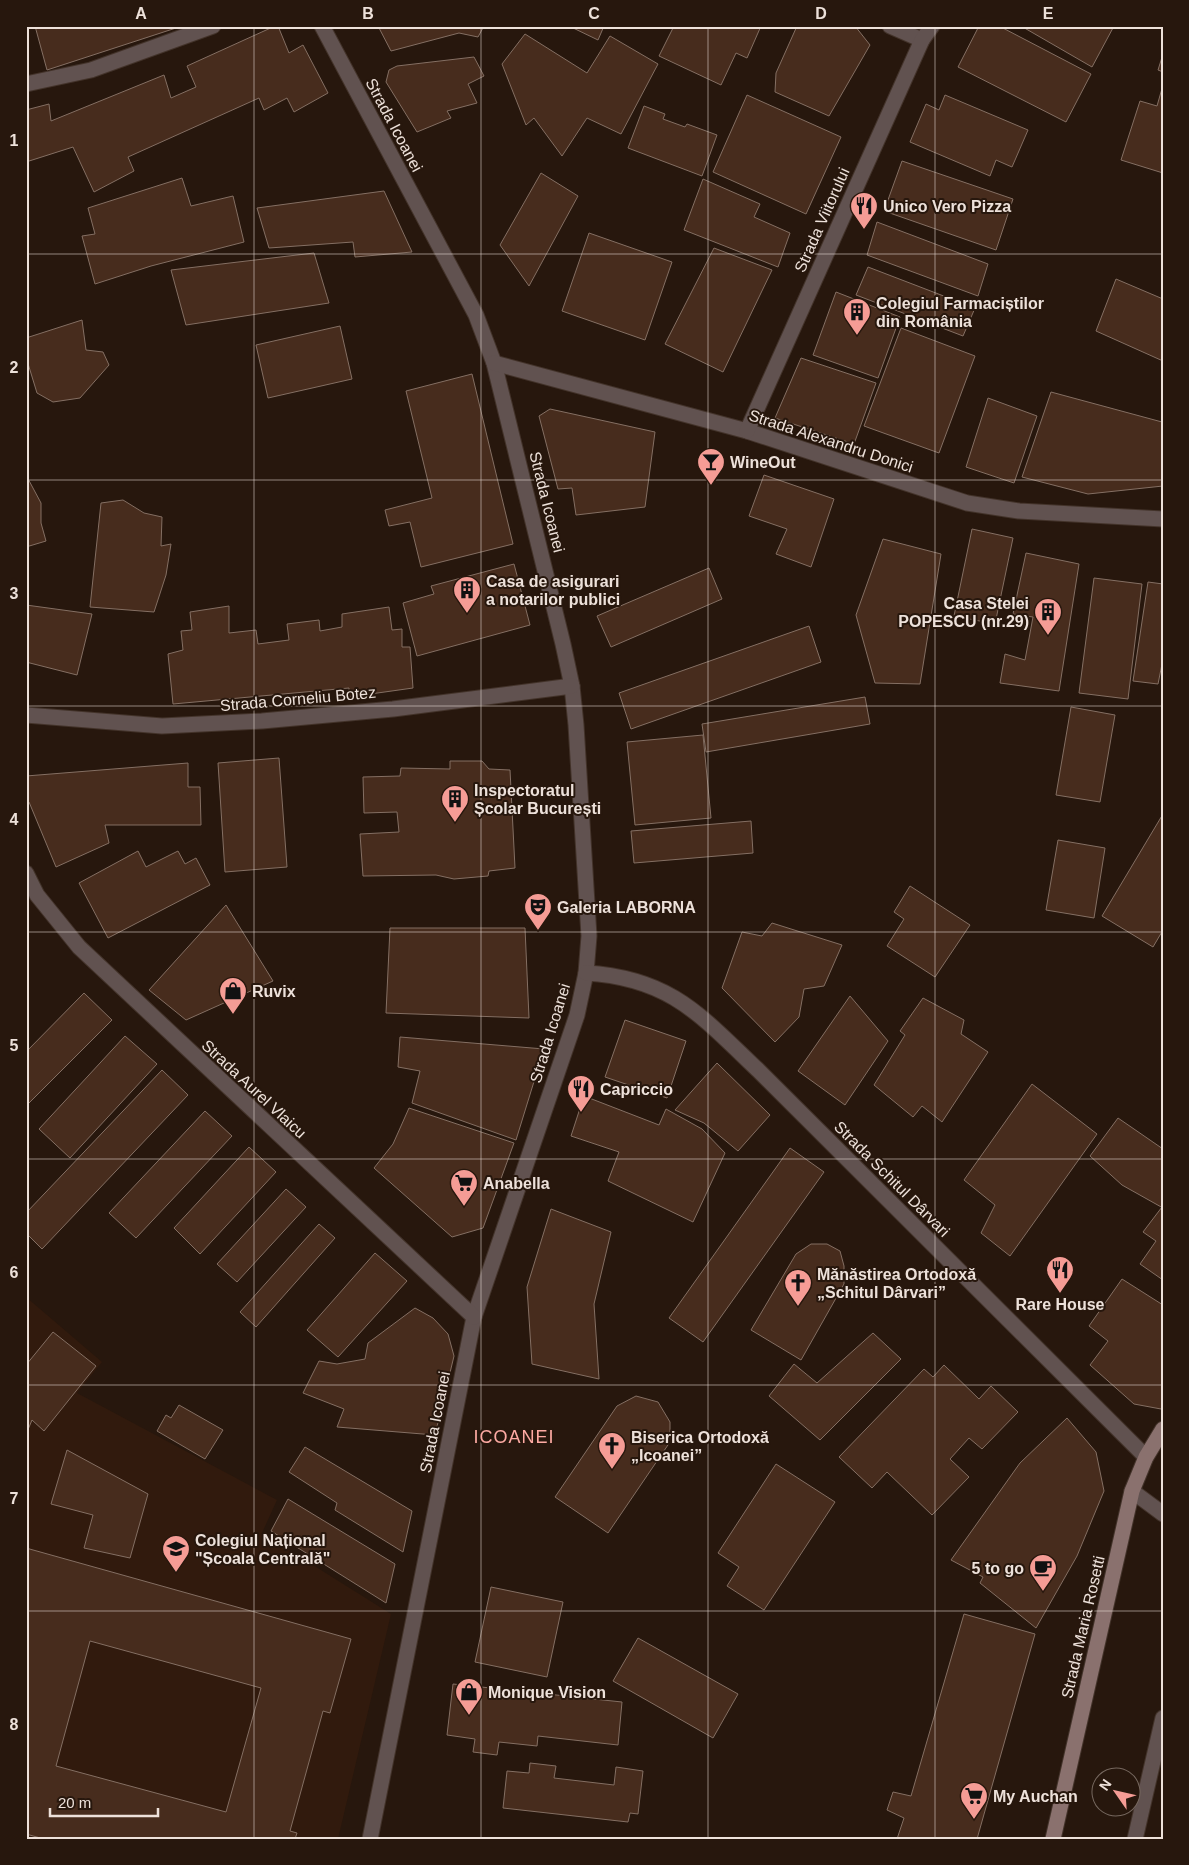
<svg xmlns="http://www.w3.org/2000/svg" width="1189" height="1865" font-family="Arial,sans-serif">
<style>
.built{fill:#311a0d}
.building{fill:#472c1d;stroke:#846f63;fill-rule:evenodd}
.lines{fill:none;stroke-linecap:round;stroke-linejoin:round}
.lane-casing{stroke:#43332a;stroke-width:17}
.street-casing{stroke:#43332a;stroke-width:17}
.secondary-casing{stroke:#43332a;stroke-width:17}
.lane{stroke:#615250;stroke-width:15}
.street{stroke:#615250;stroke-width:15}
.secondary{stroke:#8a716e;stroke-width:15}
.grid{fill:none;stroke:#ede1da;stroke-width:1;stroke-opacity:0.55}
.labels{text-anchor:middle;dominant-baseline:central;stroke-width:4;stroke-linejoin:round;paint-order:stroke}
.street-label{font-size:16px;fill:#ede1da;stroke:#27170d}
.poi-label{font-size:16px;font-weight:bold;fill:#ede1da;stroke:#27170d;text-anchor:start}
.neighbourhood-label{font-size:18px;letter-spacing:1px;fill:#fdaaa3;stroke:#27170d}
.neatline{fill:none;stroke:#ede1da;stroke-width:2}
.grid-label{font-size:16px;text-anchor:middle;font-weight:bold;fill:#ede1da}
</style>
<rect width="100%" height="100%" fill="#27170d"/>
<polygon class="built" points="26,1297 102,1362 77,1393 277,1500 262,1533 391,1614 338,1839 26,1839"/>
<g class="building">
<polygon points="35,26 178,26 179,27 47,70"/>
<polygon points="275,26 278,26 289,53 303,45 328,93 294,112 287,98 264,110 259,98 128,157 134,171 94,192 73,147 26,162 26,110 49,104 51,121 164,75 171,98 196,87 187,66"/>
<polygon points="378,26 484,26 478,37 459,33 391,51"/>
<polygon points="569,26 604,26 598,40"/>
<polygon points="674,26 761,26 747,58 736,53 721,85 659,56"/>
<polygon points="797,26 855,26 870,45 829,116 775,92 776,73"/>
<polygon points="979,26 999,26 1091,74 1066,122 958,67"/>
<polygon points="1021,26 1114,26 1092,67"/>
<polygon points="525,34 587,73 610,36 658,64 621,134 587,118 562,156 534,118 526,125 502,64"/>
<polygon points="1163,54 1163,72 1158,70"/>
<polygon points="474,57 484,76 468,84 477,103 447,111 451,118 417,132 386,82 389,70 397,66"/>
<polygon points="1163,85 1163,173 1121,160 1140,101 1157,106"/>
<polygon points="747,95 841,137 806,214 713,172"/>
<polygon points="945,95 1028,130 1012,167 996,160 990,176 910,142 926,104 939,110"/>
<polygon points="644,106 665,114 663,119 685,127 687,124 717,135 702,176 628,148"/>
<polygon points="902,161 1013,199 996,250 884,211"/>
<polygon points="541,173 578,196 529,286 500,245"/>
<polygon points="182,178 191,206 233,196 244,242 151,266 95,284 82,236 95,234 88,208"/>
<polygon points="703,179 760,204 754,217 790,233 778,267 684,230"/>
<polygon points="384,191 412,252 355,257 353,242 269,248 257,208"/>
<polygon points="877,222 988,264 978,296 867,255"/>
<polygon points="589,233 672,262 645,340 562,311"/>
<polygon points="714,248 772,270 723,372 665,344"/>
<polygon points="314,253 329,303 186,325 171,270"/>
<polygon points="868,267 975,308 963,336 856,295"/>
<polygon points="1116,279 1163,299 1163,361 1096,331"/>
<polygon points="836,292 900,317 878,378 813,355"/>
<polygon points="82,320 86,350 103,352 109,365 80,398 53,402 37,393 26,357 26,338"/>
<polygon points="340,326 352,379 268,398 256,345"/>
<polygon points="901,328 975,356 939,453 864,426"/>
<polygon points="801,358 876,383 854,444 775,418"/>
<polygon points="472,374 513,544 421,567 410,522 389,526 385,510 432,498 406,391"/>
<polygon points="1051,392 1162,422 1163,486 1088,494 1022,477"/>
<polygon points="988,398 1037,416 1014,483 966,467"/>
<polygon points="550,409 655,432 645,507 576,515 572,488 558,489 539,416"/>
<polygon points="26,475 41,503 41,523 46,541 26,547"/>
<polygon points="764,475 834,499 811,567 776,554 787,529 749,516"/>
<polygon points="123,500 144,513 162,517 161,546 171,544 166,575 154,612 90,607 101,503"/>
<polygon points="972,529 1013,538 995,624 954,616"/>
<polygon points="883,539 941,554 920,684 875,683 856,615"/>
<polygon points="1026,553 1079,564 1059,691 1000,683 1005,654 1025,660 1033,617 1013,614"/>
<polygon points="514,564 530,625 417,656 403,603 434,594 431,586"/>
<polygon points="709,568 722,599 611,647 597,616"/>
<polygon points="1094,578 1142,584 1128,699 1079,693"/>
<polygon points="1148,582 1163,584 1163,659 1158,684 1133,681"/>
<polygon points="26,605 92,614 77,675 26,662"/>
<polygon points="229,606 229,633 256,630 258,644 289,640 287,624 319,620 320,631 342,627 342,614 389,607 392,630 402,629 402,647 410,647 413,688 349,697 349,688 173,704 168,654 183,650 181,631 192,630 190,612"/>
<polygon points="809,626 821,662 631,729 619,693"/>
<polygon points="865,697 870,724 706,752 702,724"/>
<polygon points="1071,707 1115,715 1100,802 1056,795"/>
<polygon points="703,735 711,818 635,825 627,742"/>
<polygon points="279,758 287,867 225,872 218,763"/>
<polygon points="450,761 482,761 489,769 510,770 515,868 489,871 488,876 454,879 436,875 363,876 360,834 399,832 397,812 364,813 363,777 400,776 401,768 450,769"/>
<polygon points="188,763 188,787 200,787 201,825 105,825 109,843 56,867 29,802 26,800 26,776"/>
<polygon points="1163,814 1163,930 1153,947 1102,916"/>
<polygon points="751,821 753,853 634,863 631,831"/>
<polygon points="1058,840 1105,848 1094,918 1046,910"/>
<polygon points="138,851 146,867 178,851 185,864 196,858 210,885 108,938 79,883"/>
<polygon points="910,886 970,925 935,977 887,946 904,919 894,912"/>
<polygon points="226,905 273,981 186,1020 149,990"/>
<polygon points="772,923 842,945 824,986 804,989 799,1017 775,1042 722,988 742,932 762,936"/>
<polygon points="390,928 525,928 529,1018 386,1013"/>
<polygon points="84,993 112,1020 26,1106 26,1052"/>
<polygon points="850,996 888,1041 845,1105 798,1071"/>
<polygon points="923,998 964,1020 961,1034 988,1052 942,1122 922,1106 913,1117 874,1085 905,1035 900,1031"/>
<polygon points="625,1020 686,1041 667,1098 605,1077"/>
<polygon points="125,1036 157,1064 70,1158 39,1129"/>
<polygon points="400,1037 544,1049 516,1140 412,1103 420,1071 398,1067"/>
<polygon points="717,1063 770,1115 738,1151 704,1123 675,1110"/>
<polygon points="162,1070 188,1095 42,1249 26,1233 26,1213"/>
<polygon points="1032,1084 1097,1134 1010,1256 981,1233 995,1205 964,1180"/>
<polygon points="584,1096 659,1125 666,1109 702,1129 725,1153 693,1222 608,1181 619,1152 571,1136"/>
<polygon points="409,1108 514,1143 483,1228 452,1237 374,1168 393,1144"/>
<polygon points="205,1111 232,1136 136,1238 109,1213"/>
<polygon points="1118,1118 1163,1149 1163,1208 1122,1185 1090,1156"/>
<polygon points="249,1147 276,1172 200,1254 174,1228"/>
<polygon points="790,1148 824,1172 703,1342 669,1318"/>
<polygon points="286,1189 306,1207 237,1282 217,1264"/>
<polygon points="1162,1207 1163,1208 1163,1280 1140,1264 1156,1241 1143,1232"/>
<polygon points="551,1209 611,1232 594,1304 599,1379 532,1364 527,1287"/>
<polygon points="319,1224 335,1238 256,1327 240,1312"/>
<polygon points="811,1244 827,1244 840,1251 844,1266 844,1284 801,1360 751,1330 796,1254"/>
<polygon points="375,1253 407,1281 338,1357 307,1330"/>
<polygon points="1122,1279 1163,1305 1163,1406 1161,1409 1134,1404 1090,1365 1108,1341 1089,1326"/>
<polygon points="415,1308 433,1318 448,1334 454,1356 435,1435 337,1427 344,1409 303,1393 319,1361 337,1364 365,1359 368,1343"/>
<polygon points="53,1332 96,1366 44,1431 32,1420 27,1432 26,1365"/>
<polygon points="873,1333 901,1359 820,1440 769,1396 794,1364 817,1383"/>
<polygon points="944,1365 979,1399 991,1386 1018,1412 982,1449 969,1438 950,1459 969,1477 932,1515 887,1472 872,1488 839,1457 924,1369 933,1377"/>
<polygon points="636,1396 658,1402 670,1422 670,1442 608,1533 555,1497 617,1406"/>
<polygon points="179,1405 223,1430 205,1459 157,1431 166,1415 171,1418"/>
<polygon points="1067,1418 1096,1452 1104,1491 1077,1556 1036,1628 980,1583 983,1577 951,1560 1020,1463"/>
<polygon points="305,1447 412,1511 403,1552 335,1510 337,1503 289,1472"/>
<polygon points="67,1450 148,1494 130,1558 84,1548 93,1515 51,1504"/>
<polygon points="776,1464 835,1502 764,1610 727,1586 739,1567 718,1553"/>
<polygon points="288,1499 395,1564 386,1603 271,1531"/>
<path d="M26 1548 351 1639 330 1713 323 1711 290 1831 297 1833 295 1839H44L26 1834ZM90 1641 261 1688 226 1812 56 1766Z"/>
<polygon points="491,1587 563,1602 547,1677 475,1662"/>
<polygon points="964,1614 1035,1634 977,1839 897,1839 904,1818 887,1810 893,1792 911,1796"/>
<polygon points="638,1638 738,1694 713,1738 613,1681"/>
<polygon points="453,1684 622,1702 618,1745 538,1736 537,1746 499,1742 497,1755 473,1752 475,1739 447,1735"/>
<polygon points="530,1763 556,1766 554,1778 614,1785 616,1767 643,1771 638,1814 630,1813 628,1822 503,1808 507,1771 529,1773"/>
</g>
<g class="lines">
<defs>
<polyline id="lane" points="1135,1839 1163,1718"/>
<g id="street">
<polyline points="322,26 476,315 494,363 563,644 572,686 576,725 589,936 586,973 577,1015 474,1317 370,1839"/>
<polyline points="890,26 922,40"/>
<polyline points="26,84 91,70 213,26"/>
<polyline points="494,363 747,431 967,503 1019,511 1163,519"/>
<polyline points="747,431 922,40 932,26"/>
<polyline points="26,715 162,726 262,721 393,709 572,686"/>
<polyline points="26,873 37,895 79,947 474,1317"/>
<path d="M586 973C671 978 701 1016 758 1070L1146 1457"/>
<polyline points="1132,1491 1163,1514"/>
</g>
<polyline id="secondary" points="1053,1839 1132,1491 1146,1457 1163,1429"/>
</defs>
<use href="#lane" class="lane-casing"/>
<use href="#street" class="street-casing"/>
<use href="#secondary" class="secondary-casing"/>
<use href="#lane" class="lane"/>
<use href="#street" class="street"/>
<use href="#secondary" class="secondary"/>
</g>
<path class="grid" d="M254 26V1839M481 26V1839M708 26V1839M935 26V1839M26 254H1163M26 480H1163M26 706H1163M26 932H1163M26 1159H1163M26 1385H1163M26 1611H1163"/>
<defs>
<symbol id="restaurant-pin" viewBox="-11 -11 22 30"><path d="M0 17L-7.5 6A9.5 9.5 0 1 1 7.5 6Z" fill="#f59c95" stroke="#27170d"/><path d="M-5-6h1v4h1v-4h1v4h1v-4h1v5L-1.5 .5V6h-2V.5L-5-1ZM5-6V6H3V1.5H1.5Q1.5-4 5-6Z" fill="#111"/></symbol>
<symbol id="building-pin" viewBox="-11 -11 22 30"><path d="M0 17L-7.5 6A9.5 9.5 0 1 1 7.5 6Z" fill="#f59c95" stroke="#27170d"/><path d="M-4-6H4V6H1V3H-1V6H-4ZM-2.5-4.3h1.7v1.8h-1.7ZM.8-4.3h1.7v1.8H.8ZM-2.5-1h1.7V.8h-1.7ZM.8-1h1.7V.8H.8Z" fill="#111"/></symbol>
<symbol id="bar-pin" viewBox="-11 -11 22 30"><path d="M0 17L-7.5 6A9.5 9.5 0 1 1 7.5 6Z" fill="#f59c95" stroke="#27170d"/><path d="M-6-5H6L.8 .8V4.5H3.5V6h-7V4.5H-.8V.8Z" fill="#111"/></symbol>
<symbol id="theatre-pin" viewBox="-11 -11 22 30"><path d="M0 17L-7.5 6A9.5 9.5 0 1 1 7.5 6Z" fill="#f59c95" stroke="#27170d"/><path d="M-5-5.5Q0-4 5-5.5V0Q5 5 0 6Q-5 5-5 0ZM-3.3-2.5H-1v1.5H-3.3ZM1-2.5H3.3v1.5H1ZM-2.8 1Q0 5.5 2.8 1Z" fill="#111"/></symbol>
<symbol id="shop-pin" viewBox="-11 -11 22 30"><path d="M0 17L-7.5 6A9.5 9.5 0 1 1 7.5 6Z" fill="#f59c95" stroke="#27170d"/><path d="M-5-2.5h2.3a2.7 3.5 0 0 1 5.4 0H5L5.5 6h-11ZM-1.5-2.5h3a1.5 2.3 0 0 0-3 0Z" fill="#111"/></symbol>
<symbol id="supermarket-pin" viewBox="-11 -11 22 30"><path d="M0 17L-7.5 6A9.5 9.5 0 1 1 7.5 6Z" fill="#f59c95" stroke="#27170d"/><path d="M-6-5.5h2.5l.6 2H6L4.5 2H-2.5L-4.4-4H-6ZM-1.5 3.2a1.3 1.3 0 1 0 .1 0ZM3 3.2a1.3 1.3 0 1 0 .1 0Z" fill="#111"/></symbol>
<symbol id="church-pin" viewBox="-11 -11 22 30"><path d="M0 17L-7.5 6A9.5 9.5 0 1 1 7.5 6Z" fill="#f59c95" stroke="#27170d"/><path d="M-1.2-6h2.4v3.5h3.3v2.4h-3.3V6h-2.4V-.1h-3.3v-2.4h3.3Z" fill="#111"/></symbol>
<symbol id="school-pin" viewBox="-11 -11 22 30"><path d="M0 17L-7.5 6A9.5 9.5 0 1 1 7.5 6Z" fill="#f59c95" stroke="#27170d"/><path d="M0-5L7-2L0 1L-7-2ZM-4 1L0 2.5L4 1V4Q0 6-4 4Z" fill="#111"/></symbol>
<symbol id="cafe-pin" viewBox="-11 -11 22 30"><path d="M0 17L-7.5 6A9.5 9.5 0 1 1 7.5 6Z" fill="#f59c95" stroke="#27170d"/><path d="M-5.5-4.5H6V0H3Q3 3.5 0 3.5H-2.5Q-5.5 3.5-5.5 0ZM3-3.2v2h1.7v-2ZM-6 4.5H4V6H-6Z" fill="#111"/></symbol>
</defs>
<g fill-rule="evenodd">
<use href="#restaurant-pin" x="848" y="190" width="32" height="43"/>
<use href="#building-pin" x="841" y="296" width="32" height="43"/>
<use href="#bar-pin" x="695" y="446" width="32" height="43"/>
<use href="#building-pin" x="451" y="574" width="32" height="43"/>
<use href="#building-pin" x="1032" y="596" width="32" height="43"/>
<use href="#building-pin" x="439" y="783" width="32" height="43"/>
<use href="#theatre-pin" x="522" y="891" width="32" height="43"/>
<use href="#shop-pin" x="217" y="975" width="32" height="43"/>
<use href="#restaurant-pin" x="565" y="1073" width="32" height="43"/>
<use href="#supermarket-pin" x="448" y="1167" width="32" height="43"/>
<use href="#restaurant-pin" x="1044" y="1254" width="32" height="43"/>
<use href="#church-pin" x="782" y="1267" width="32" height="43"/>
<use href="#church-pin" x="596" y="1430" width="32" height="43"/>
<use href="#school-pin" x="160" y="1533" width="32" height="43"/>
<use href="#cafe-pin" x="1027" y="1552" width="32" height="43"/>
<use href="#shop-pin" x="453" y="1676" width="32" height="43"/>
<use href="#supermarket-pin" x="958" y="1780" width="32" height="43"/>
</g>
<g class="labels">
<g class="street-label">
<text transform="translate(394 125) rotate(62)">Strada Icoanei</text>
<text transform="translate(822 220) rotate(-66)">Strada Viitorului</text>
<text transform="translate(831 441) rotate(18)">Strada Alexandru Donici</text>
<text transform="translate(547 502) rotate(76)">Strada Icoanei</text>
<text transform="translate(298 699) rotate(-5)">Strada Corneliu Botez</text>
<text transform="translate(550 1033) rotate(-73)">Strada Icoanei</text>
<text transform="translate(254 1089) rotate(43)">Strada Aurel Vlaicu</text>
<text transform="translate(892 1179) rotate(45)">Strada Schitul Dârvari</text>
<text transform="translate(435 1422) rotate(-79)">Strada Icoanei</text>
<text transform="translate(1083 1627) rotate(-77)">Strada Maria Rosetti</text>
</g>
<g class="poi-label">
<text x="883" y="206">Unico Vero Pizza</text>
<text x="876" y="303">Colegiul Farmaciștilor<tspan x="876" dy="18">din România</tspan></text>
<text x="730" y="462">WineOut</text>
<text x="486" y="581">Casa de asigurari<tspan x="486" dy="18">a notarilor publici</tspan></text>
<text x="1029" y="603" text-anchor="end">Casa Stelei<tspan x="1029" dy="18">POPESCU (nr.29)</tspan></text>
<text x="474" y="790">Inspectoratul<tspan x="474" dy="18">Școlar București</tspan></text>
<text x="557" y="907">Galeria LABORNA</text>
<text x="252" y="991">Ruvix</text>
<text x="600" y="1089">Capriccio</text>
<text x="483" y="1183">Anabella</text>
<text x="817" y="1274">Mănăstirea Ortodoxă<tspan x="817" dy="18">„Schitul Dârvari”</tspan></text>
<text x="1060" y="1304" text-anchor="middle">Rare House</text>
<text x="631" y="1437">Biserica Ortodoxă<tspan x="631" dy="18">„Icoanei”</tspan></text>
<text x="195" y="1540">Colegiul Național<tspan x="195" dy="18">"Școala Centrală"</tspan></text>
<text x="1024" y="1568" text-anchor="end">5 to go</text>
<text x="488" y="1692">Monique Vision</text>
<text x="993" y="1796">My Auchan</text>
</g>
<g class="neighbourhood-label">
<text x="514" y="1437">ICOANEI</text>
</g>
</g>
<rect width="1189" height="1865" fill="none" stroke="#27170d" stroke-width="55"/>
<g transform="translate(1116 1792) rotate(304)"><circle r="24" fill="#27170d" stroke="#76685f"/>
<path d="M0-4L9 19L0 12L-9 19Z" fill="#f59c95"/>
<text y="-8" font-size="14" font-weight="bold" text-anchor="middle" fill="#ede1da">N</text>
</g>
<path d="M50 1808v8h108v-8" fill="none" stroke="#ede1da" stroke-width="2.5"/>
<text x="58" y="1808" font-size="15" fill="#ede1da" stroke="#27170d" stroke-width="4" paint-order="stroke">20 m</text>
<rect x="28" y="28" width="1134" height="1810" class="neatline"/>
<g class="grid-label">
<text x="141" y="19">A</text>
<text x="368" y="19">B</text>
<text x="594" y="19">C</text>
<text x="821" y="19">D</text>
<text x="1048" y="19">E</text>
<text x="14" y="146">1</text>
<text x="14" y="373">2</text>
<text x="14" y="599">3</text>
<text x="14" y="825">4</text>
<text x="14" y="1051">5</text>
<text x="14" y="1278">6</text>
<text x="14" y="1504">7</text>
<text x="14" y="1730">8</text>
</g>
</svg>
